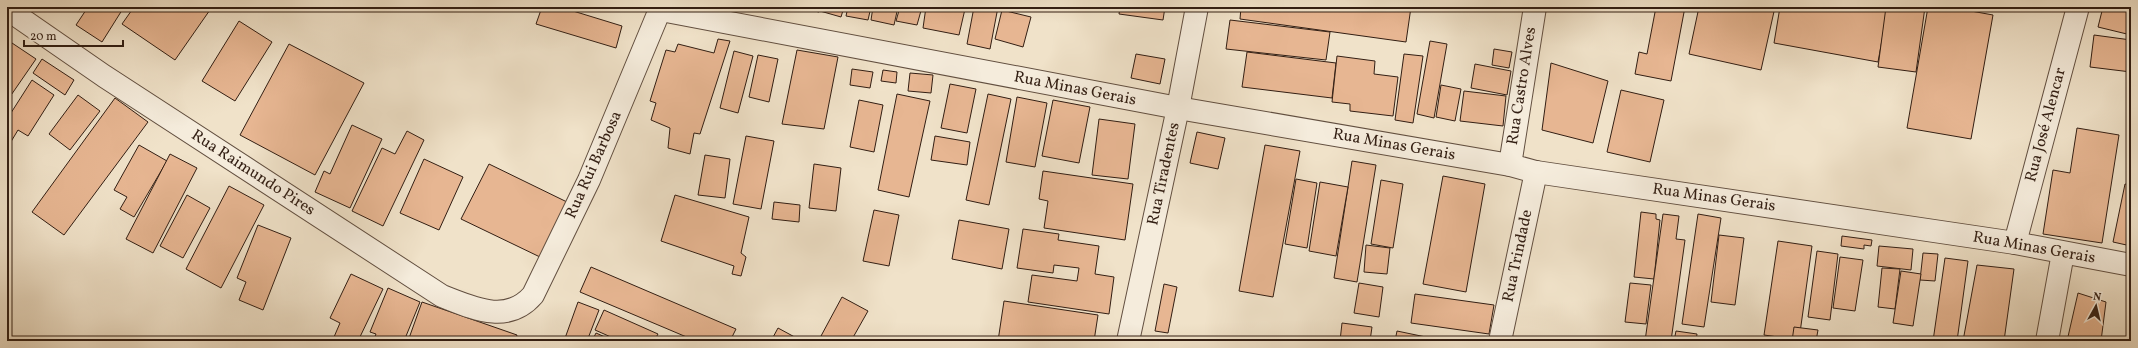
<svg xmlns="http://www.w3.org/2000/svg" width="2138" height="348" font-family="Vollkorn,serif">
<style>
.building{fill:#e7b692;stroke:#321e13}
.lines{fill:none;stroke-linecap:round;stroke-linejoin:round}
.minor-casing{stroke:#624f40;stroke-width:24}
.minor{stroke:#f5ecdc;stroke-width:22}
.labels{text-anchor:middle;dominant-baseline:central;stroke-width:3.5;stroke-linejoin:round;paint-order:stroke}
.street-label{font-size:16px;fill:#321e13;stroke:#f5ecdc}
</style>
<rect width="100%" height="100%" fill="#f0e2c9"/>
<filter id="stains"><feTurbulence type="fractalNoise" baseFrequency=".005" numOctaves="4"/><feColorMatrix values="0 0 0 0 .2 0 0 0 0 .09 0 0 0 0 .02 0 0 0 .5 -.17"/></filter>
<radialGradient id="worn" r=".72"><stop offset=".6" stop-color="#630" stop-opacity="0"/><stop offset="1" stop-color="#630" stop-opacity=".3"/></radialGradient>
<g class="building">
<polygon points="88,7 124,7 102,42 76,25"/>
<polygon points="134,7 212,7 175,60 122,24"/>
<polygon points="542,7 560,7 622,26 616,48 536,24"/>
<polygon points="618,7 633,7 632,11"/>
<polygon points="796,7 820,7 819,12"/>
<polygon points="821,7 844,7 841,17 820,11"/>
<polygon points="848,7 871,7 868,20 846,16"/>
<polygon points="873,7 898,7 894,25 871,20"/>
<polygon points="900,7 922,7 917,25 896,21"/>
<polygon points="926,7 965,9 959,35 923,28"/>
<polygon points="974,7 998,7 990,49 967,44"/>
<polygon points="1120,7 1165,7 1163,20 1119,14"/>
<polygon points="1241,7 1411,7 1406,42 1240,19"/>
<polygon points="1656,7 1685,7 1671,81 1635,74 1639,52 1647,54"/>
<polygon points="1699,7 1775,7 1761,70 1689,54"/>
<polygon points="1780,7 1888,7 1878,62 1774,43"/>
<polygon points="1886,7 1925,7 1916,72 1878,67"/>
<polygon points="1928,7 1949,7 1993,15 1971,139 1907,128"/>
<polygon points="2103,7 2131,12 2131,35 2098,27"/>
<polygon points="2120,7 2131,7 2131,10"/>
<polygon points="1002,10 1031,17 1023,47 995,39"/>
<polygon points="1230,20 1330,32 1326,60 1226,49"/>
<polygon points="239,21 272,42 235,101 202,81"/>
<polygon points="2094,35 2131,40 2131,72 2090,67"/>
<polygon points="718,39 730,41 700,134 694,133 690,154 668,148 670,128 651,120 656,103 650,101 666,50 675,52 678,44 714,53"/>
<polygon points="9,41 36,59 7,101 7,45"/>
<polygon points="1430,41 1447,44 1434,118 1417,114"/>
<polygon points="289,44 364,83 315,175 240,135"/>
<polygon points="1494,49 1512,52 1509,68 1492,65"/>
<polygon points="797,50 838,57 824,129 782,124"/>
<polygon points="734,51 753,56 738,113 720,108"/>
<polygon points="1247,52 1336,63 1332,98 1242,87"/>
<polygon points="1136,54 1165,59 1160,84 1131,78"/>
<polygon points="1404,54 1423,56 1413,123 1395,120"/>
<polygon points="758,55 778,59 769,102 749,97"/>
<polygon points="1337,56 1375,61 1374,74 1398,77 1393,116 1350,111 1350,104 1332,102"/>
<polygon points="42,59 74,80 65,95 33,73"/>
<polygon points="1551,63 1608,81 1593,143 1542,130"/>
<polygon points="1475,64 1511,71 1507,95 1471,88"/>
<polygon points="852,69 873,72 870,88 850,85"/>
<polygon points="883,70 897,72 896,83 881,81"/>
<polygon points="910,73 933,75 931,93 908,91"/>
<polygon points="32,80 54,95 28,136 18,130 9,145 7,144 7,115 9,116"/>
<polygon points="950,84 976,89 967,133 941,128"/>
<polygon points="1441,85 1461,89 1455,121 1436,117"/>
<polygon points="1621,90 1664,100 1650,162 1607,152"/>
<polygon points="1464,91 1506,96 1503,126 1460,121"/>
<polygon points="897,94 930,101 909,197 878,190"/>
<polygon points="988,94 1011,99 989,205 966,200"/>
<polygon points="78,95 100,111 70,150 49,134"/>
<polygon points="1017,97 1047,103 1035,167 1006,162"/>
<polygon points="115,98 148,122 64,235 32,212"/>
<polygon points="859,100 883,105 874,152 850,147"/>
<polygon points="1053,100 1090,107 1079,163 1042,156"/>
<polygon points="1099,119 1135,124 1128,179 1092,175"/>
<polygon points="352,125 382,139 350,208 315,192 324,171 330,174"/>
<polygon points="2077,128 2119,135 2102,243 2043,234 2053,170 2070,173"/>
<polygon points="407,131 424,140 383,226 352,211 382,148 395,154"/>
<polygon points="1197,132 1225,138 1218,169 1190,163"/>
<polygon points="746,136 774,141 761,209 733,204"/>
<polygon points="935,136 970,142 967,165 931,160"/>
<polygon points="139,145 167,161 134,217 120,209 127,197 114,190"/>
<polygon points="1265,145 1300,151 1273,297 1239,291"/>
<polygon points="170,154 197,168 153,253 126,239"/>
<polygon points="705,155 730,159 725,198 698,195"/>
<polygon points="424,159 463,177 439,230 400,213"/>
<polygon points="1352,161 1376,165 1357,282 1334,278"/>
<polygon points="489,164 567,202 540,257 461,219"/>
<polygon points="814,164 841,168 836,211 809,208"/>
<polygon points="1043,171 1133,184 1125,240 1044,228 1048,201 1039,199"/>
<polygon points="1443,176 1485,184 1466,292 1423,284"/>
<polygon points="1296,179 1317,183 1307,248 1285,244"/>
<polygon points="1381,180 1403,184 1393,248 1371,244"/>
<polygon points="1320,182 1348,187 1336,256 1309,251"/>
<polygon points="2125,184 2131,185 2131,246 2113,242"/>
<polygon points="229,186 264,205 221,288 186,269"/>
<polygon points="187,195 210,208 183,258 160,246"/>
<polygon points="675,195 749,217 741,253 746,257 741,276 732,274 734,266 661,241"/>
<polygon points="774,202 800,205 799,222 772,219"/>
<polygon points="874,210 899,215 889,266 863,261"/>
<polygon points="1641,212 1656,214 1656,219 1660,220 1654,279 1634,277"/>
<polygon points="1663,214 1679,216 1676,239 1685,240 1671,341 1645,341"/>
<polygon points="1698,214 1721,218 1704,327 1682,324"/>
<polygon points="959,220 1009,229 1002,269 952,259"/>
<polygon points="258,225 291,238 263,310 239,300 246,282 237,278"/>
<polygon points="1023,229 1059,234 1058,240 1099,246 1095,274 1114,277 1109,314 1028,302 1032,275 1077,281 1079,268 1054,265 1053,273 1017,268"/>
<polygon points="1719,235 1744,238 1735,305 1711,302"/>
<polygon points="1842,236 1872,240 1871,246 1864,245 1864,249 1841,246"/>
<polygon points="1778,241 1812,246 1799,340 1764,335"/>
<polygon points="1366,245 1390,248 1387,274 1364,272"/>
<polygon points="1879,246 1913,249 1911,270 1877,266"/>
<polygon points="1817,251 1838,254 1830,320 1808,317"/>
<polygon points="1923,253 1938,254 1935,281 1920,280"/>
<polygon points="1840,257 1863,260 1855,311 1833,308"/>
<polygon points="1945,258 1968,261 1957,341 1933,341"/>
<polygon points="1977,265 2014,269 2004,341 1963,341"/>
<polygon points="591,267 736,329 730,341 696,341 580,292"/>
<polygon points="1882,268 1900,269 1895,309 1878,307"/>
<polygon points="1901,271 1921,274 1913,326 1893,323"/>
<polygon points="351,274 383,289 358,341 343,341 334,337 340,323 330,318"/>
<polygon points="1359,283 1383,287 1379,317 1354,313"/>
<polygon points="1630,283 1651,285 1646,324 1625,322"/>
<polygon points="1164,284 1177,287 1168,333 1155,331"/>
<polygon points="388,288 420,302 404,341 373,341 376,334 370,332"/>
<polygon points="2078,293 2106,302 2101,341 2067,341"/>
<polygon points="1415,294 1494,305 1489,334 1411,323"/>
<polygon points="842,297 868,311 851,341 831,341 821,336"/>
<polygon points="1004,301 1098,315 1094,341 998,341"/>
<polygon points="422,302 517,335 515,341 408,341"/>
<polygon points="578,302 599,310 587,341 564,341"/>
<polygon points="604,310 658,334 654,341 620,341 595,330"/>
<polygon points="1342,323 1372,327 1370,341 1340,341"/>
<polygon points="1794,327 1818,330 1816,341 1792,341"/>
<polygon points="778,328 802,341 771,341"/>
<polygon points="1397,331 1445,341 1395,341"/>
<polygon points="1676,331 1697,334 1696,341 1674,341"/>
<polygon points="596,333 614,341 592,341"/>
</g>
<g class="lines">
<defs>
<g id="minor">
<path d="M7 9 104 76 442 296C473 308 507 325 533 295L589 180 661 7"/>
<polyline points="661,10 1178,108 1510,165 1536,172 2015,243 2131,265"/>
<polyline points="1510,165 1535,7"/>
<polyline points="2015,243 2078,7"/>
<polyline points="1128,341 1178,108 1197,7"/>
<polyline points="1500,341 1536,172"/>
<polyline points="2047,341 2063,253"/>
</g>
</defs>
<use href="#minor" class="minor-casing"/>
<use href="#minor" class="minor"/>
</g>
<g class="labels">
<g class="street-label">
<text transform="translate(1522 86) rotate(-81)">Rua Castro Alves</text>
<text transform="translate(1075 89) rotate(11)">Rua Minas Gerais</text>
<text transform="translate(2046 125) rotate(-75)">Rua José Alencar</text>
<text transform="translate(1394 145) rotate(10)">Rua Minas Gerais</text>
<text transform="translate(594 165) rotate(-66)">Rua Rui Barbosa</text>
<text transform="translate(253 173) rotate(33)">Rua Raimundo Pires</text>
<text transform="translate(1164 174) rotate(-78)">Rua Tiradentes</text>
<text transform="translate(1714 198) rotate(8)">Rua Minas Gerais</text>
<text transform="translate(2034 248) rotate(10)">Rua Minas Gerais</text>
<text transform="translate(1518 256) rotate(-78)">Rua Trindade</text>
</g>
</g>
<rect width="2138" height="348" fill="none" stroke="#f0e2c9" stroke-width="24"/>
<rect x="8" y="8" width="2122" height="332" fill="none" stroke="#321e13" stroke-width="2"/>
<rect x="12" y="12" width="2114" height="324" fill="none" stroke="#321e13"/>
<g transform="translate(2096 306) rotate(8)" stroke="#f5ecdc" stroke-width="3" paint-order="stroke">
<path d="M0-3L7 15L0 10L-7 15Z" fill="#321e13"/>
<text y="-6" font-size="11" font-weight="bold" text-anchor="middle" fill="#321e13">N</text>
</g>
<path d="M24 40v6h99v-6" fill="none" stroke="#321e13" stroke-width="2"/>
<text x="30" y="40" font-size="12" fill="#321e13" stroke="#f5ecdc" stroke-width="3" paint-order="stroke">20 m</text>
<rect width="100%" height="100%" filter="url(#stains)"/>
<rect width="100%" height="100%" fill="url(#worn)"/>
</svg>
